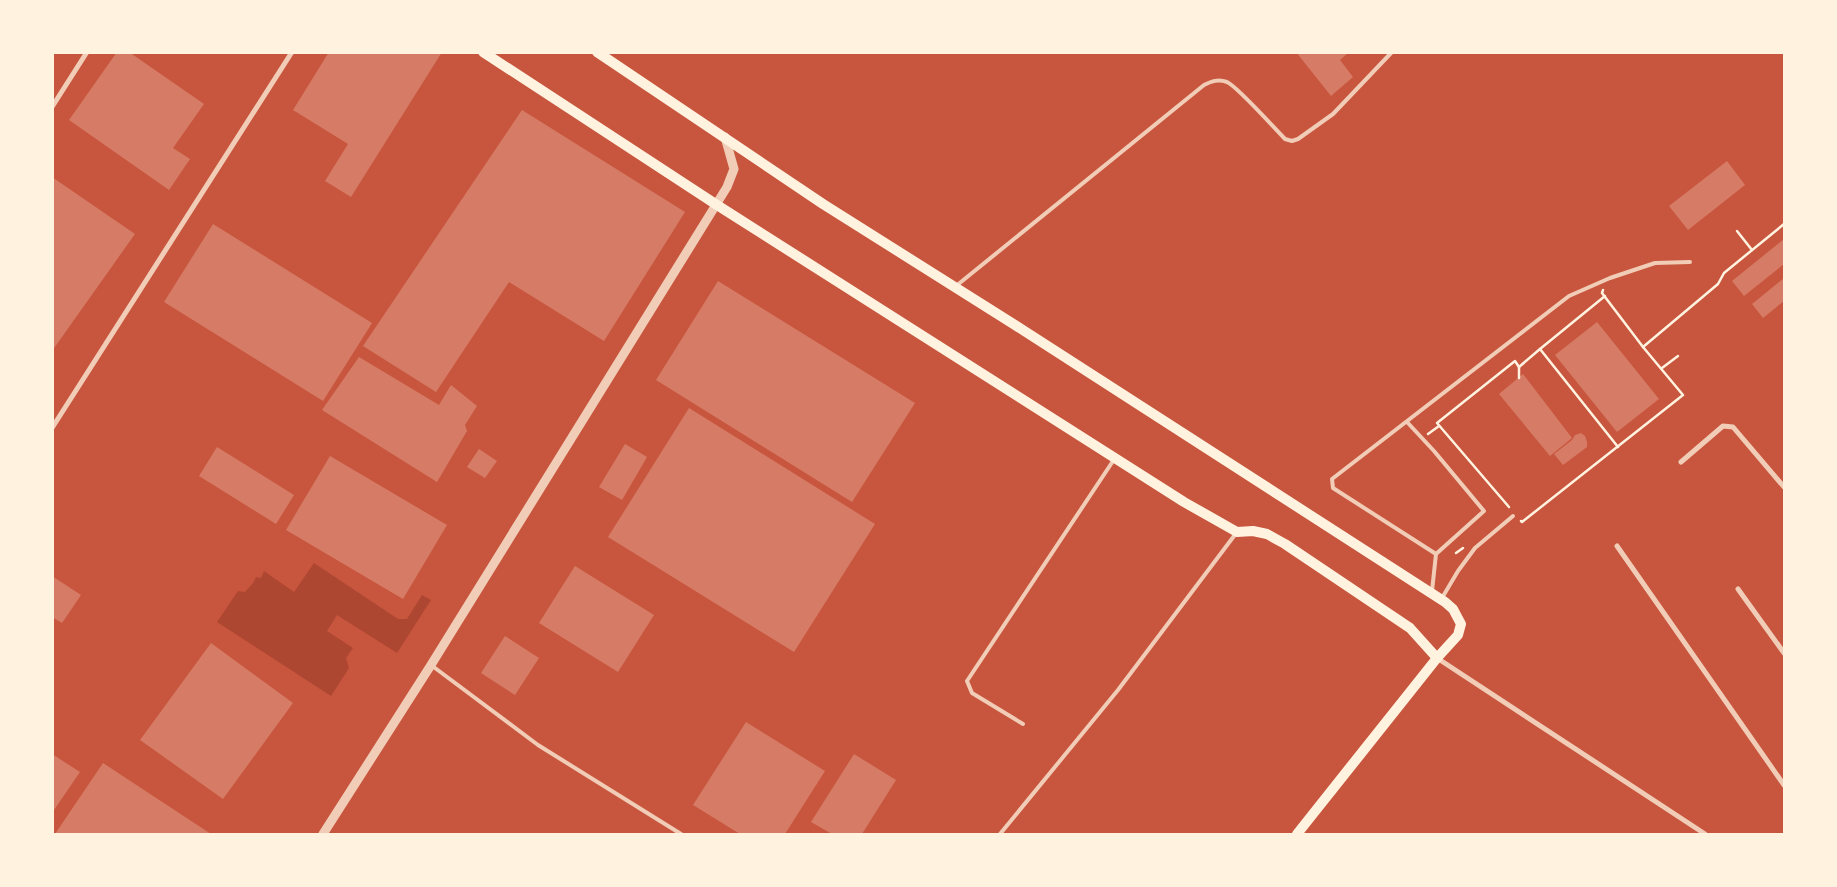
<svg xmlns="http://www.w3.org/2000/svg" width="1837" height="887" font-family="'Fira Sans',sans-serif">
<style>
.green{fill:#ae4732}
.building{fill:#d67c66}
.lines{fill:none;stroke-linecap:round;stroke-linejoin:round}
.path{stroke:#fff3e0;stroke-width:2.5}
.service{stroke:#f1ccb7;stroke-width:4}
.minor{stroke:#f1ccb7;stroke-width:5}
.tertiary{stroke:#f1ccb7;stroke-width:9}
.secondary{stroke:#fff3e0;stroke-width:10}
</style>
<rect width="100%" height="100%" fill="#c8553d"/>
<polygon class="green" points="314,563 398,619 407,619 422,595 431,600 397,653 337,615 327,631 353,648 346,658 349,668 331,696 217,622 238,591 245,592 253,583 256,577 261,578 264,571 294,592"/>
<g class="building">
<polygon points="117,52 129,52 204,104 173,148 190,159 169,190 69,120"/>
<polygon points="329,52 442,52 351,197 325,181 348,144 293,110"/>
<polygon points="1296,52 1349,52 1340,60 1353,77 1331,96"/>
<polygon points="522,110 685,212 604,341 509,282 436,392 363,346"/>
<polygon points="1727,161 1745,185 1688,230 1669,206"/>
<polygon points="52,177 135,234 52,351"/>
<polygon points="213,224 372,323 323,401 164,302"/>
<polygon points="1784,239 1784,264 1744,296 1732,281"/>
<polygon points="1784,278 1784,301 1763,318 1752,304"/>
<polygon points="718,281 915,403 852,502 656,380"/>
<polygon points="1597,322 1659,399 1617,432 1555,355"/>
<polygon points="359,357 439,405 451,385 477,406 465,425 467,431 437,482 322,410"/>
<polygon points="1523,374 1572,438 1550,456 1499,394"/>
<polygon points="689,408 875,524 794,652 608,537"/>
<polygon points="1581,433 1585,436 1587,442 1587,447 1563,465 1554,454 1572,440 1575,435"/>
<polygon points="625,444 647,457 622,500 599,487"/>
<polygon points="217,447 294,495 276,524 199,476"/>
<polygon points="479,449 497,461 485,478 467,467"/>
<polygon points="330,456 447,525 403,599 286,530"/>
<polygon points="575,566 654,615 618,672 539,623"/>
<polygon points="52,576 81,595 62,623 52,617"/>
<polygon points="505,636 539,658 515,695 481,673"/>
<polygon points="211,643 293,703 223,799 140,740"/>
<polygon points="746,722 825,771 785,834 740,834 693,805"/>
<polygon points="52,754 80,772 52,813"/>
<polygon points="854,754 896,780 862,834 832,834 811,822"/>
<polygon points="103,763 211,834 55,834"/>
</g>
<g class="lines">
<g class="path">
<polyline points="1737,231 1752,250"/>
<polyline points="1643,347 1718,284 1724,273 1784,224"/>
<polyline points="1540,349 1605,296"/>
<polyline points="1519,367 1540,349 1618,447"/>
<polyline points="1662,368 1678,356"/>
<polyline points="1428,434 1439,426"/>
<polyline points="1509,507 1437,423 1515,361 1519,367 1519,378"/>
<polyline points="1521,521 1522,522 1683,395 1643,347 1602,293 1603,290"/>
<polyline points="1456,553 1463,548"/>
</g>
<g class="service">
<path d="M956 286 1204 85C1212 81 1218 79 1227 82 1238 87 1274 128 1285 139L1292 141 1298 139 1333 114 1392 52"/>
<polyline points="1407,422 1434,451 1484,511 1436,554 1432,591"/>
<polyline points="1436,554 1333,488 1332,479 1569,296 1610,278 1655,263 1690,262"/>
<polyline points="1442,598 1458,571 1475,548 1513,516"/>
<polyline points="431,665 538,745 681,834"/>
<polyline points="1023,724 972,693 967,681 1115,458"/>
<polyline points="1000,834 1118,690 1237,532"/>
</g>
<g class="minor">
<polyline points="52,107 87,52"/>
<polyline points="52,428 292,52"/>
<polyline points="1681,462 1723,426 1733,427 1784,487"/>
<polyline points="1617,546 1784,785"/>
<polyline points="1738,589 1784,653"/>
<polyline points="1437,658 1705,834"/>
</g>
<polyline class="tertiary" points="323,834 431,665 727,187 734,169 725,137"/>
<g class="secondary">
<polyline points="483,52 717,205 1184,502 1237,532 1253,531 1267,534 1285,544 1410,628 1437,658"/>
<polyline points="597,52 823,204 1015,325 1445,602 1453,609 1461,624 1458,635 1437,658 1297,834"/>
</g>
</g>
<rect width="1837" height="887" fill="none" stroke="#fff3e0" stroke-width="108"/>
</svg>
